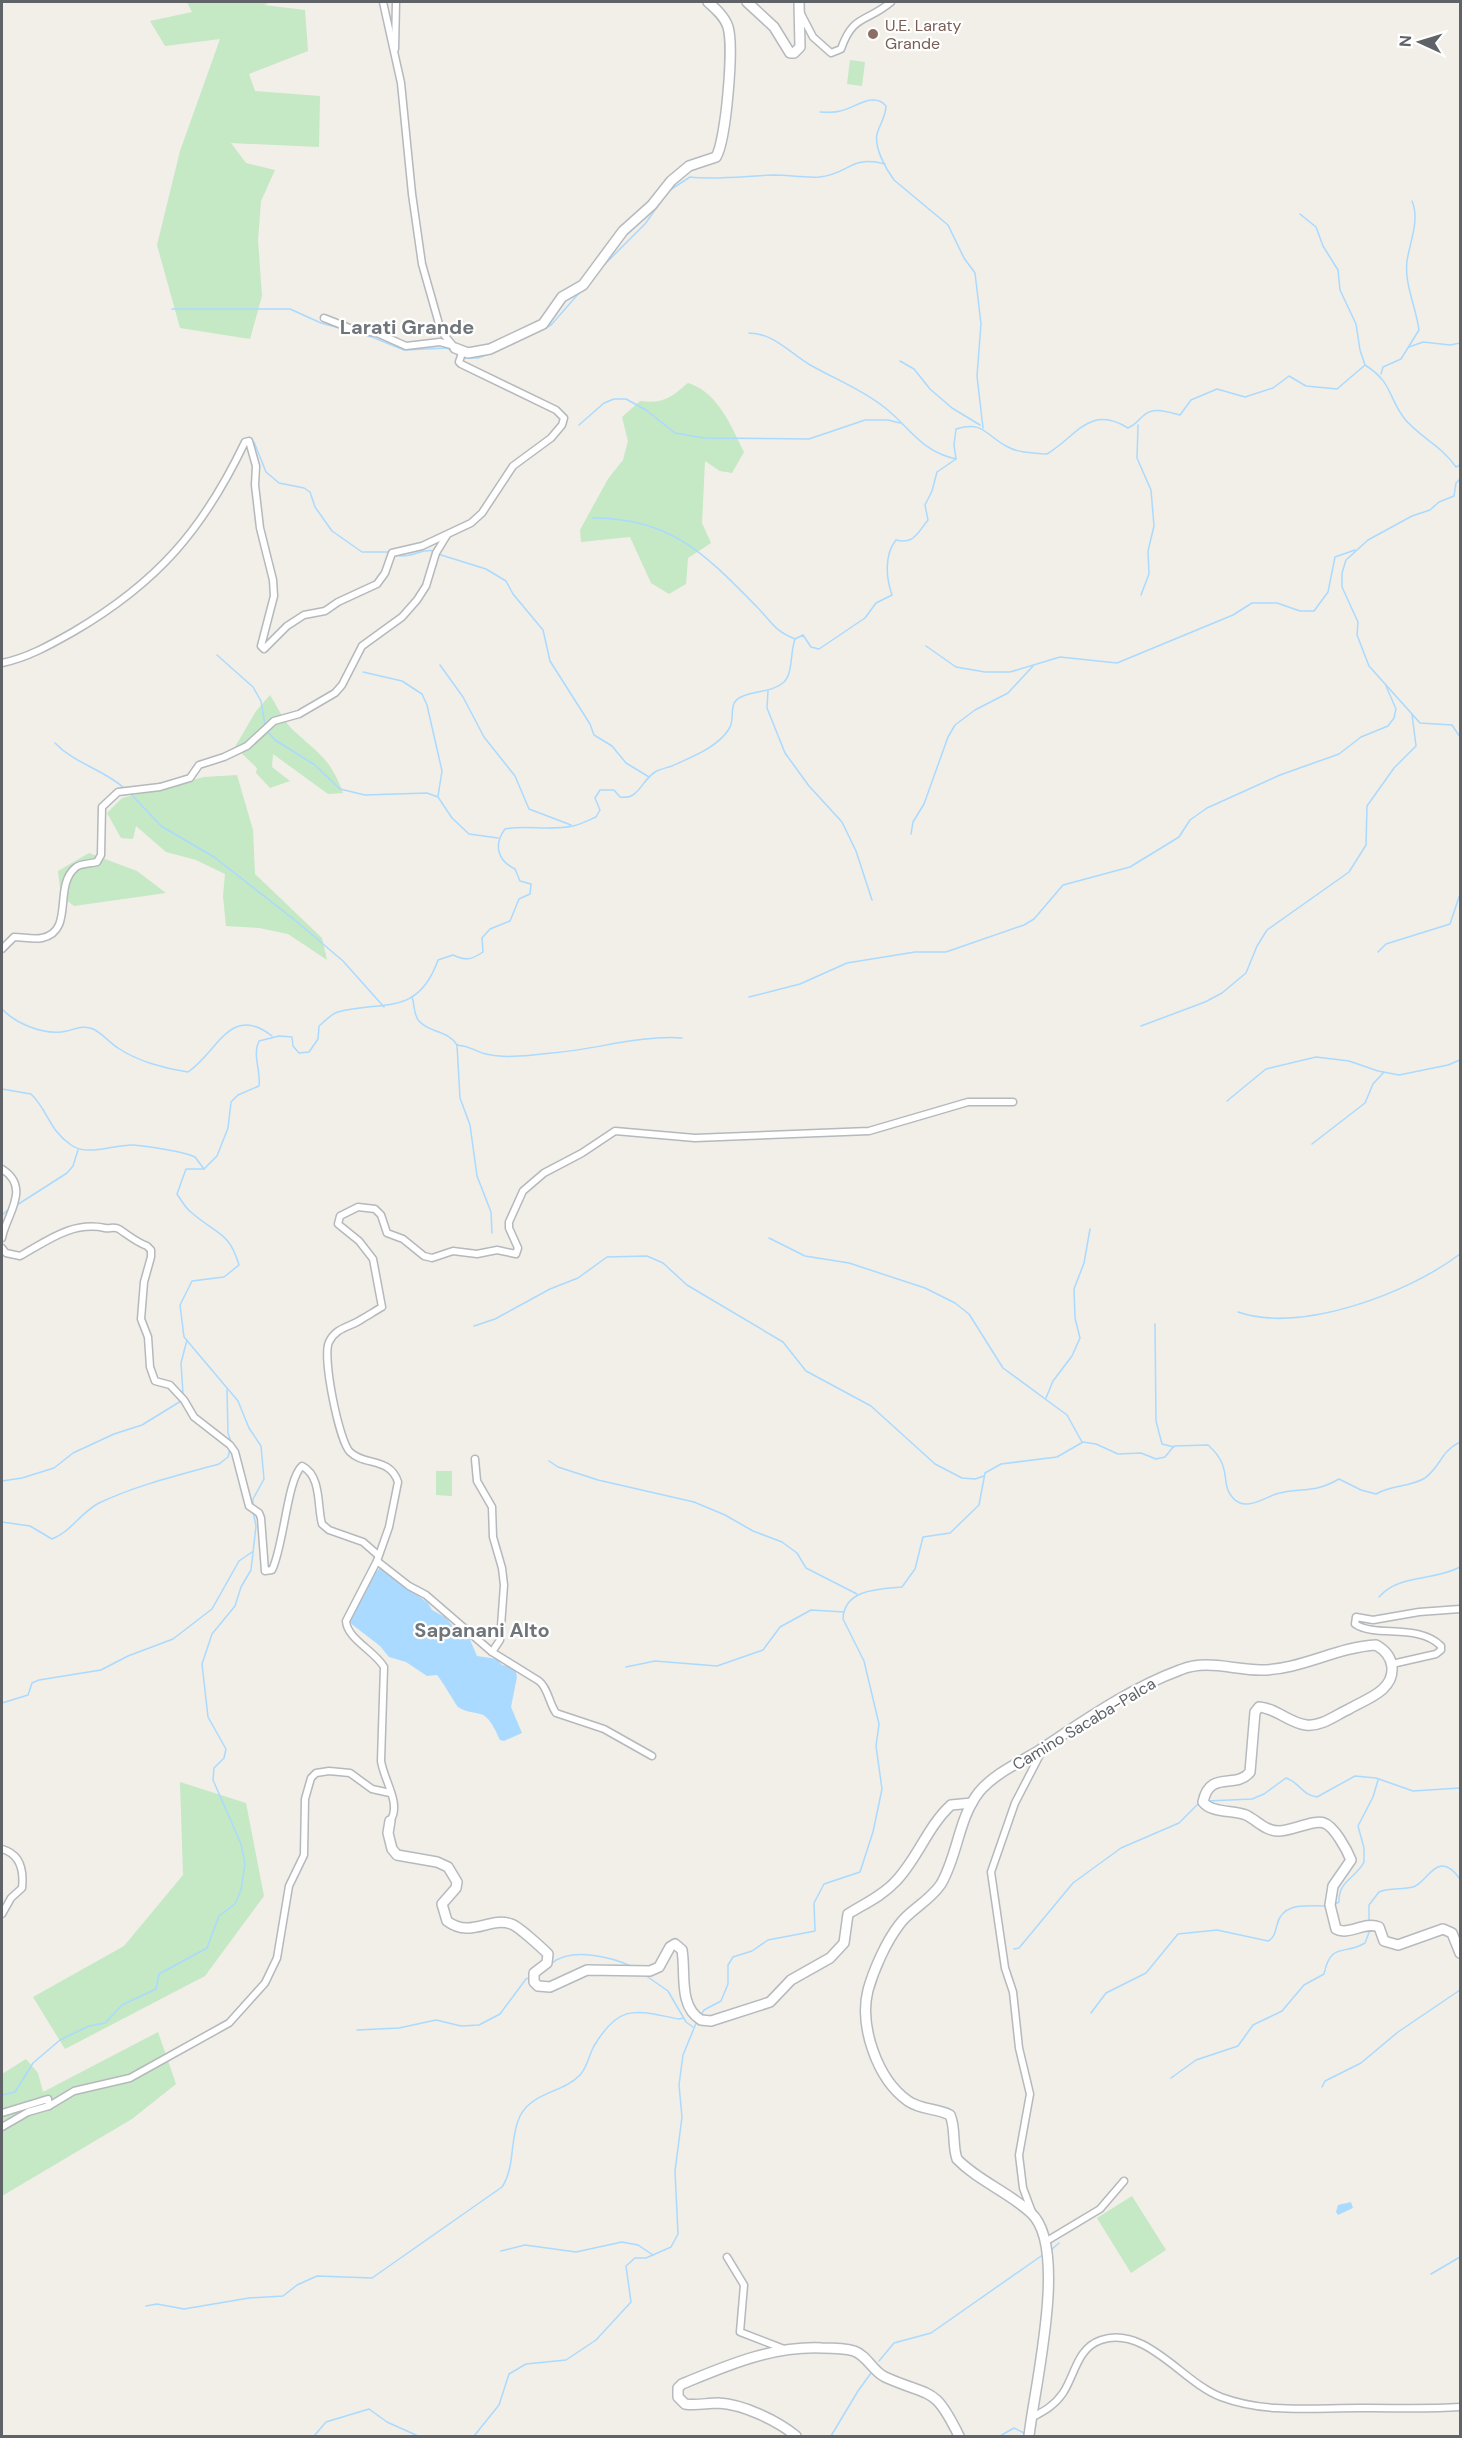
<svg xmlns="http://www.w3.org/2000/svg" width="1462" height="2438" font-family="'DM Sans',sans-serif">
<style>
.green{fill:#c5e8c5}
.water{fill:#aadaff}
.lines{fill:none;stroke-linecap:round;stroke-linejoin:round}
.stream{stroke:#aadaff;stroke-width:1.5}
.street-casing{stroke:#b5b8bc;stroke-width:9}
.secondary-casing{stroke:#b6babf;stroke-width:12}
.street{stroke:#fff;stroke-width:6}
.secondary{stroke:#fff;stroke-width:9}
.education-dot{fill:#8d6e63;stroke:#fff;stroke-width:2}
.labels{text-anchor:middle;dominant-baseline:central;stroke-width:4.5;stroke-linejoin:round;paint-order:stroke}
.education-label{font-size:16px;fill:#785e54;stroke:#fff;text-anchor:start}
.street-label{font-size:16px;fill:#5f6368;stroke:#fff}
.quarter-label{font-size:20px;font-weight:bold;fill:#70757a;stroke:#fff}
</style>
<rect width="100%" height="100%" fill="#f1efe8"/>
<g class="green">
<polygon points="187,2 271,2 264,5 305,10 308,51 249,74 255,91 320,96 319,147 231,143 246,163 275,170 261,201 258,240 262,296 250,339 180,328 157,245 180,151 220,39 165,46 150,21 192,12"/>
<polygon points="850,60 865,62 862,86 847,84"/>
<path d="M688 383C718 392 731 426 744 452L732 473 720 471 705 461 702 523 711 543 688 558 686 584 669 594 651 583 630 537 581 542 580 530 608 479 623 460 628 441 622 417 640 401C664 404 670 398 688 383Z"/>
<path d="M270 695C277 706 284 722 294 731 319 754 330 758 343 793L328 794 273 754 272 767 290 781 270 788 256 773 257 768 235 747 256 711Z"/>
<polygon points="237,775 253,830 255,874 322,938 327,960 288,934 259,928 226,926 223,896 225,874 196,860 166,852 136,826 133,839 121,838 107,813 122,798 204,777"/>
<polygon points="89,853 137,871 166,893 74,906 61,896 58,871"/>
<polygon points="436,1471 452,1471 452,1496 436,1495"/>
<polygon points="180,1782 246,1803 264,1896 205,1976 65,2049 33,1997 124,1946 183,1875"/>
<polygon points="158,2032 176,2084 132,2119 2,2196 2,2074 26,2059 38,2073 43,2092"/>
<polygon points="1132,2196 1166,2250 1131,2273 1097,2218"/>
</g>
<g class="water">
<path d="M380 1568 428 1603 432 1610 445 1617 458 1632 467 1633 477 1656 497 1659 502 1665 515 1668 517 1677 511 1707 522 1733 504 1741 500 1740C496 1732 490 1716 480 1714 473 1712 466 1712 458 1707 456 1705 443 1682 437 1675L427 1676 406 1662 389 1657 380 1646 349 1622V1617L371 1577Z"/>
<polygon points="1351,2202 1353,2208 1338,2215 1336,2212 1338,2205"/>
</g>
<g class="lines">
<g class="stream">
<path d="M820 112C827 112 834 113 840 111 855 108 874 91 886 106 886 116 880 124 877 134 874 148 886 169 894 180L948 225 964 258 975 273 981 324 977 376 983 428"/>
<path d="M670 190 690 177C717 180 745 176 773 175 788 175 804 178 819 177 850 174 849 155 885 164"/>
<polyline points="1300,214 1316,227 1323,246 1338,270 1340,290 1356,324 1360,350 1365,365"/>
<polyline points="599,270 645,224 667,193"/>
<polyline points="1460,276 1460,306"/>
<polyline points="172,309 290,309 321,323 372,337 404,350 447,348 460,356"/>
<polyline points="542,330 551,325 580,292"/>
<path d="M749 333C774 333 792 355 812 366 837 380 861 389 884 407 911 428 920 451 956 459"/>
<polyline points="1409,347 1423,342 1450,345 1460,343"/>
<polyline points="464,358 478,358 497,351"/>
<polyline points="900,361 914,369 930,389 952,408 980,425"/>
<path d="M1381 374 1383 367 1401 359 1419 330C1416 307 1404 283 1407 261 1410 241 1420 220 1412 201"/>
<polyline points="579,425 604,403 614,399 626,399 646,410 675,433 704,438 809,439 865,420 888,420 900,423"/>
<polyline points="1138,425 1137,458 1151,490 1154,526 1148,551 1149,574 1141,595"/>
<polyline points="254,442 266,472 279,483 304,488 310,492 315,507 332,531 362,552 388,552"/>
<polyline points="1460,479 1456,483 1454,496 1439,502 1430,510 1412,516 1368,540 1346,560 1342,573 1342,587 1358,622 1357,635 1369,666 1420,723 1452,725 1460,737"/>
<path d="M593 518C671 518 705 554 757 607 772 622 773 630 795 639"/>
<polyline points="438,554 486,569 506,581 513,594 543,630 550,661 590,724 594,735 612,746 626,763 649,777"/>
<path d="M396 555C412 559 421 548 434 551"/>
<polyline points="926,646 956,667 985,672 1010,672 1060,657 1117,663 1233,615 1252,603 1277,603 1300,611 1314,611 1328,592 1335,557 1355,550"/>
<polyline points="217,655 253,687 261,701 265,725"/>
<polyline points="440,665 463,697 484,737 515,776 529,809 571,825"/>
<polyline points="363,672 402,681 422,694 427,705 442,771 438,796"/>
<polyline points="768,691 767,708 785,753 809,786 842,822 856,851 872,900"/>
<polyline points="266,730 275,740 315,765 340,789 365,795 427,793 438,797 452,818 469,834 498,838"/>
<path d="M55 743C75 764 103 769 124 788"/>
<polyline points="130,793 161,826 214,857 296,921 343,961 384,1007"/>
<polyline points="911,834 913,822 924,804 948,737 955,725 975,710 1008,693 1033,666"/>
<polyline points="1378,952 1386,944 1450,924 1460,894"/>
<path d="M412 997C415 1005 413 1014 419 1021 429 1033 448 1030 457 1045L460 1098 470 1125 477 1176 491 1212 492 1233"/>
<polyline points="749,997 800,984 847,963 915,952 946,952 1024,925 1034,919 1063,885 1130,867 1179,837 1190,820 1207,808 1280,775 1339,754 1361,737 1388,726 1394,718 1396,709 1386,686"/>
<path d="M2 1009C15 1023 41 1034 61 1032 72 1031 82 1024 93 1029 102 1033 110 1043 118 1048 137 1061 166 1069 188 1072 218 1052 230 1003 272 1036"/>
<polyline points="1141,1026 1205,1002 1222,993 1246,973 1257,946 1267,930 1349,872 1366,845 1367,806 1394,768 1416,746 1412,714"/>
<path d="M457 1045C472 1046 473 1051 486 1054 506 1059 531 1055 551 1053 594 1050 639 1035 682 1038"/>
<path d="M2 1089 31 1094C48 1110 48 1129 71 1145 88 1157 114 1144 134 1145 152 1147 173 1150 190 1155L195 1157 204 1169"/>
<polyline points="1227,1101 1266,1069 1316,1057 1349,1061 1378,1071 1399,1075 1448,1065 1460,1060"/>
<polyline points="1312,1144 1365,1103 1373,1084 1384,1072"/>
<polyline points="17,1205 67,1173 73,1166 78,1150"/>
<polyline points="2,1215 10,1208"/>
<polyline points="769,1238 805,1256 849,1263 925,1288 955,1303 969,1314 1003,1368 1067,1415 1082,1442"/>
<path d="M1238 1312C1301 1334 1409 1293 1460 1254"/>
<polyline points="1155,1324 1156,1421 1162,1444 1174,1447"/>
<polyline points="474,1326 495,1319 550,1289 578,1278 607,1257 647,1256 663,1263 687,1285 783,1342 806,1371 871,1406 935,1464 962,1478 975,1479 984,1476"/>
<polyline points="227,1390 228,1433 231,1442"/>
<polyline points="183,1394 181,1363 187,1340"/>
<polyline points="1046,1398 1053,1381 1072,1356 1080,1338 1075,1318 1074,1289 1084,1263 1090,1229"/>
<polyline points="549,1461 558,1467 598,1480 694,1502 725,1515 753,1531 782,1542 797,1553 806,1568 857,1594"/>
<polyline points="2,1481 22,1478 54,1468 73,1453 114,1434 142,1425 181,1401"/>
<path d="M253 1506V1499L264 1479 261 1446 249 1428 238 1401 184 1337 180 1305 192 1281 224 1277 239 1265C229 1231 216 1234 192 1213 186 1209 181 1200 177 1194L186 1169H204L217 1156 228 1128 231 1102 238 1095 259 1086C261 1070 252 1055 259 1041L279 1036 292 1037 293 1046 299 1053 309 1052 318 1039 319 1026C325 1021 331 1014 338 1012 383 1000 418 1017 438 960L453 955C466 961 471 960 483 952L482 938 490 929 510 921 519 899 530 894 531 884 520 881 515 869C498 861 493 845 505 829 527 825 550 831 573 826 581 824 589 820 596 817L600 810 595 798 600 790H614L620 797C639 800 641 781 655 772 660 769 666 768 672 766 691 757 717 748 729 729 736 719 727 703 741 697 754 690 772 693 784 682 793 673 790 653 795 639L803 635 811 647 819 649 865 618 876 603 892 595C886 578 884 555 896 540 914 545 918 532 928 520L925 505 932 491 937 472 956 459 954 445 956 429C984 421 984 434 1006 446 1018 453 1033 453 1047 454 1077 436 1090 404 1128 428 1137 424 1136 422 1143 416 1153 406 1168 412 1180 415L1191 400 1217 389 1245 397 1273 388 1289 376 1306 386 1337 389 1365 365C1393 383 1387 395 1404 418 1418 436 1443 447 1456 467L1460 465"/>
<path d="M2 1522 30 1526 52 1539C72 1531 80 1513 99 1503 137 1485 179 1475 219 1464L228 1457 230 1449"/>
<path d="M1379 1597C1398 1574 1435 1581 1460 1567"/>
<polyline points="626,1667 655,1661 717,1666 763,1650 780,1627 811,1610 844,1612"/>
<polyline points="2,1703 28,1695 32,1683 39,1680 101,1670 128,1656 173,1639 212,1609 239,1561 252,1552"/>
<path d="M1207 1801 1252 1799 1264 1794 1286 1778C1299 1782 1302 1795 1317 1797L1355 1776 1376 1778 1413 1791 1460 1788"/>
<path d="M1333 1905 1339 1902C1338 1881 1356 1878 1364 1862V1848L1358 1826 1373 1797 1378 1780"/>
<path d="M1369 1922V1905L1379 1892C1390 1887 1402 1890 1413 1887 1427 1884 1437 1847 1460 1879"/>
<polyline points="1014,1949 1019,1948 1073,1883 1121,1848 1179,1823 1199,1803"/>
<path d="M552 1963C572 1947 612 1957 633 1967"/>
<polyline points="645,1975 668,1991 686,2022 693,2027"/>
<path d="M1091 2013 1106 1993 1146 1973 1178 1934 1217 1930 1268 1941C1275 1937 1275 1932 1277 1925 1282 1902 1306 1906 1325 1906"/>
<path d="M701 2015 704 2010 721 2001 728 1984V1965L733 1957 752 1951 768 1940 815 1931 814 1903 824 1884 860 1872 873 1832 882 1789 876 1746 879 1724 864 1661 843 1619C844 1589 879 1589 902 1587L915 1569 923 1537 950 1533 979 1505 985 1473 1001 1464 1057 1457 1083 1442 1096 1444 1118 1454 1141 1453 1156 1459 1165 1457 1174 1446 1208 1445C1234 1468 1219 1483 1233 1498 1245 1512 1264 1498 1276 1494 1301 1487 1313 1494 1339 1479L1361 1490 1376 1494C1391 1485 1411 1487 1425 1478 1441 1466 1441 1451 1460 1442"/>
<polyline points="357,2030 399,2028 436,2020 461,2026 479,2025 500,2014 526,1979 531,1977"/>
<path d="M1171 2078 1196 2060 1238 2046 1253 2025 1282 2011 1304 1985 1324 1974C1331 1941 1344 1956 1365 1943L1370 1930"/>
<polyline points="1322,2087 1325,2081 1361,2063 1398,2032 1460,1990"/>
<polyline points="2,2095 15,2092 33,2063 60,2040 89,2026 105,2023 122,2005 156,1989 159,1974 207,1948 219,1916 235,1904 241,1890 245,1864 241,1844 213,1780 214,1768 224,1758 226,1749 208,1717 202,1664 212,1634 235,1606 241,1587 251,1570 256,1526 253,1511"/>
<polyline points="1051,2250 1059,2243"/>
<polyline points="501,2251 525,2245 576,2252 622,2242 638,2245 653,2255"/>
<polyline points="1431,2274 1460,2257"/>
<path d="M146 2306 157 2304 184 2309 249 2298 283 2296 297 2285 317 2276 372 2278 502 2187C516 2166 509 2138 520 2116 532 2092 563 2093 580 2075 587 2068 589 2055 594 2046 620 2002 637 2011 679 2019L683 2018"/>
<polyline points="879,2361 894,2343 931,2333 1044,2254"/>
<polyline points="314,2436 326,2422 369,2409 387,2422 418,2436"/>
<polyline points="474,2436 499,2405 509,2374 526,2364 566,2360 596,2340 631,2302 626,2266 635,2258 646,2258 671,2247 678,2234 675,2171 682,2117 679,2085 683,2055 697,2021"/>
<polyline points="831,2436 858,2391 871,2373"/>
<polyline points="1000,2436 1014,2428 1024,2433"/>
</g>
<defs>
<g id="street">
<polyline points="383,2 401,83 412,194 422,264 441,331 455,348"/>
<path d="M800 12 813 37 831 53 841 49C853 14 866 23 891 2"/>
<polyline points="395,49 396,2"/>
<polyline points="324,318 352,329 377,333 406,346 440,342 451,345"/>
<path d="M2 663C27 658 50 645 73 632 157 583 203 530 245 442L249 441 256 466 255 485 260 528 273 580 274 596 261 646 264 649 287 626 304 615 325 611 338 602 377 584 385 573 392 553 422 546 471 523 482 513 513 466 551 438 562 425 564 418 556 410 461 364 459 362 462 353"/>
<path d="M2 949 14 937C23 937 33 940 42 938 75 931 53 887 75 868 80 863 90 864 97 862L101 855 102 807 118 792 160 787 190 778 199 765 224 757 247 746 274 721 299 714 335 693 342 685 362 646 402 617 417 600 426 586 436 553 447 535"/>
<path d="M2 1169C32 1188 6 1215 2 1238"/>
<path d="M2 1248 6 1253 20 1256C47 1241 72 1221 105 1228 110 1229 114 1226 119 1229 128 1235 136 1242 147 1246L151 1250V1257L144 1282 141 1319 148 1337 150 1367 155 1381 170 1385 184 1400 194 1417 230 1445 235 1452 249 1506 259 1513 261 1518 265 1571 272 1570C284 1546 287 1479 302 1466 322 1476 317 1507 322 1524L329 1530 363 1542 378 1555"/>
<polyline points="475,1459 477,1481 492,1507 493,1537 502,1568 504,1585 500,1640 492,1652"/>
<path d="M377 1561 409 1586 426 1595 492 1652 539 1681C548 1688 549 1703 556 1713L604 1729 652 1756"/>
<path d="M1392 1664 1436 1654 1441 1650V1646C1418 1623 1376 1638 1355 1624L1356 1617 1373 1620 1419 1612 1460 1609"/>
<path d="M390 1821C402 1804 384 1781 381 1761L384 1667C375 1651 347 1639 346 1621L377 1561 389 1527 398 1482C390 1457 364 1466 350 1452 339 1441 322 1357 329 1342 336 1327 351 1327 362 1319 369 1315 375 1311 382 1307L373 1259 359 1241 338 1224 340 1216 358 1207 375 1209 381 1215 387 1233 403 1239 424 1256 432 1258 453 1251 477 1254 497 1250 516 1254 518 1248 509 1228V1222L523 1191 544 1173 582 1153 615 1131 695 1138 869 1131 968 1102H1013"/>
<path d="M2 1849C20 1854 24 1870 22 1888L11 1898 2 1914"/>
<polyline points="2,2113 48,2099 49,2106"/>
<polyline points="2,2127 28,2112 49,2106 74,2091 130,2078 229,2023 265,1983 277,1958 289,1886 304,1855 305,1799 311,1778 316,1773 329,1771 350,1773 372,1789 390,1793"/>
<polyline points="1032,2212 1023,2188 1019,2155 1030,2094 1019,2048 1013,1992 1005,1968 991,1872 1015,1803 1043,1749"/>
<polyline points="1045,2242 1100,2209 1124,2181"/>
<polyline points="727,2257 744,2285 740,2332 784,2349"/>
<path d="M1031 2418C1044 2411 1054 2406 1063 2393 1075 2375 1077 2348 1101 2340 1146 2325 1183 2383 1221 2397 1269 2415 1319 2407 1369 2408 1400 2408 1430 2409 1460 2407"/>
</g>
<g id="secondary">
<polyline points="747,2 774,27 790,53 794,53 800,47 799,2"/>
<path d="M455 348 468 353 490 349 543 324 562 297 583 285 623 231 652 205 671 181 689 166 716 157C726 141 734 47 728 27 725 17 716 9 708 2"/>
<path d="M390 1821 388 1833 392 1849 397 1855 437 1862 448 1867 457 1882 456 1888 442 1904 447 1921C471 1939 490 1916 511 1924 517 1925 543 1949 548 1954L547 1963 534 1973V1982L538 1986 550 1987 587 1970 650 1971 659 1967 670 1947 675 1944 682 1950C686 1973 678 2006 701 2020L711 2021 770 2002 791 1980 830 1958 844 1943 848 1914C864 1904 882 1896 895 1882 917 1860 927 1827 951 1805L972 1803"/>
<path d="M796 2436C778 2421 743 2404 718 2403 707 2403 696 2406 685 2404L678 2397V2388L682 2384C728 2365 771 2346 822 2348 832 2348 844 2348 854 2351 868 2356 872 2371 885 2377 932 2398 934 2385 959 2436"/>
<path d="M1029 2436C1034 2389 1069 2247 1031 2213 1009 2192 978 2181 957 2159 952 2145 956 2128 950 2115 936 2108 921 2110 908 2101 877 2079 859 2026 868 1990 874 1969 886 1942 899 1925 909 1910 929 1902 941 1884 958 1855 958 1819 979 1792 993 1775 1016 1764 1035 1753 1081 1723 1128 1689 1180 1670 1207 1659 1233 1670 1261 1670 1300 1670 1337 1647 1376 1645 1385 1650 1391 1657 1392 1667 1394 1691 1366 1699 1349 1709 1336 1715 1321 1727 1306 1725 1289 1723 1276 1708 1259 1707L1255 1712 1250 1772C1236 1790 1210 1769 1203 1802 1211 1813 1234 1810 1246 1815 1258 1821 1265 1831 1279 1831 1291 1831 1315 1819 1324 1823 1334 1826 1347 1850 1351 1860L1333 1886 1330 1905 1336 1929C1349 1936 1364 1921 1379 1927L1384 1941 1398 1945 1443 1929 1452 1933 1460 1953"/>
</g>
</defs>
<use href="#street" class="street-casing"/>
<use href="#secondary" class="secondary-casing"/>
<use href="#street" class="street"/>
<use href="#secondary" class="secondary"/>
</g>
<circle class="education-dot" cx="873" cy="34" r="6"/>
<g class="labels">
<g class="education-label">
<text x="885" y="25">U.E. Laraty<tspan x="885" dy="18">Grande</tspan></text>
</g>
<g class="street-label">
<text transform="translate(1084 1724) rotate(-31)">Camino Sacaba-Palca</text>
</g>
<g class="quarter-label">
<text x="407" y="327">Larati Grande</text>
<text x="482" y="1630">Sapanani Alto</text>
</g>
</g>
<rect width="1462" height="2438" fill="none" stroke="#5f6368" stroke-width="6"/>
<g transform="translate(1420 42) rotate(274)" stroke="#ffffff" stroke-width="4.5" paint-order="stroke">
<path d="M0-4.5L10 22L0 15L-10 22Z" fill="#5f6368"/>
<text y="-9" font-size="16" font-weight="bold" text-anchor="middle" fill="#5f6368">N</text>
</g>
</svg>
